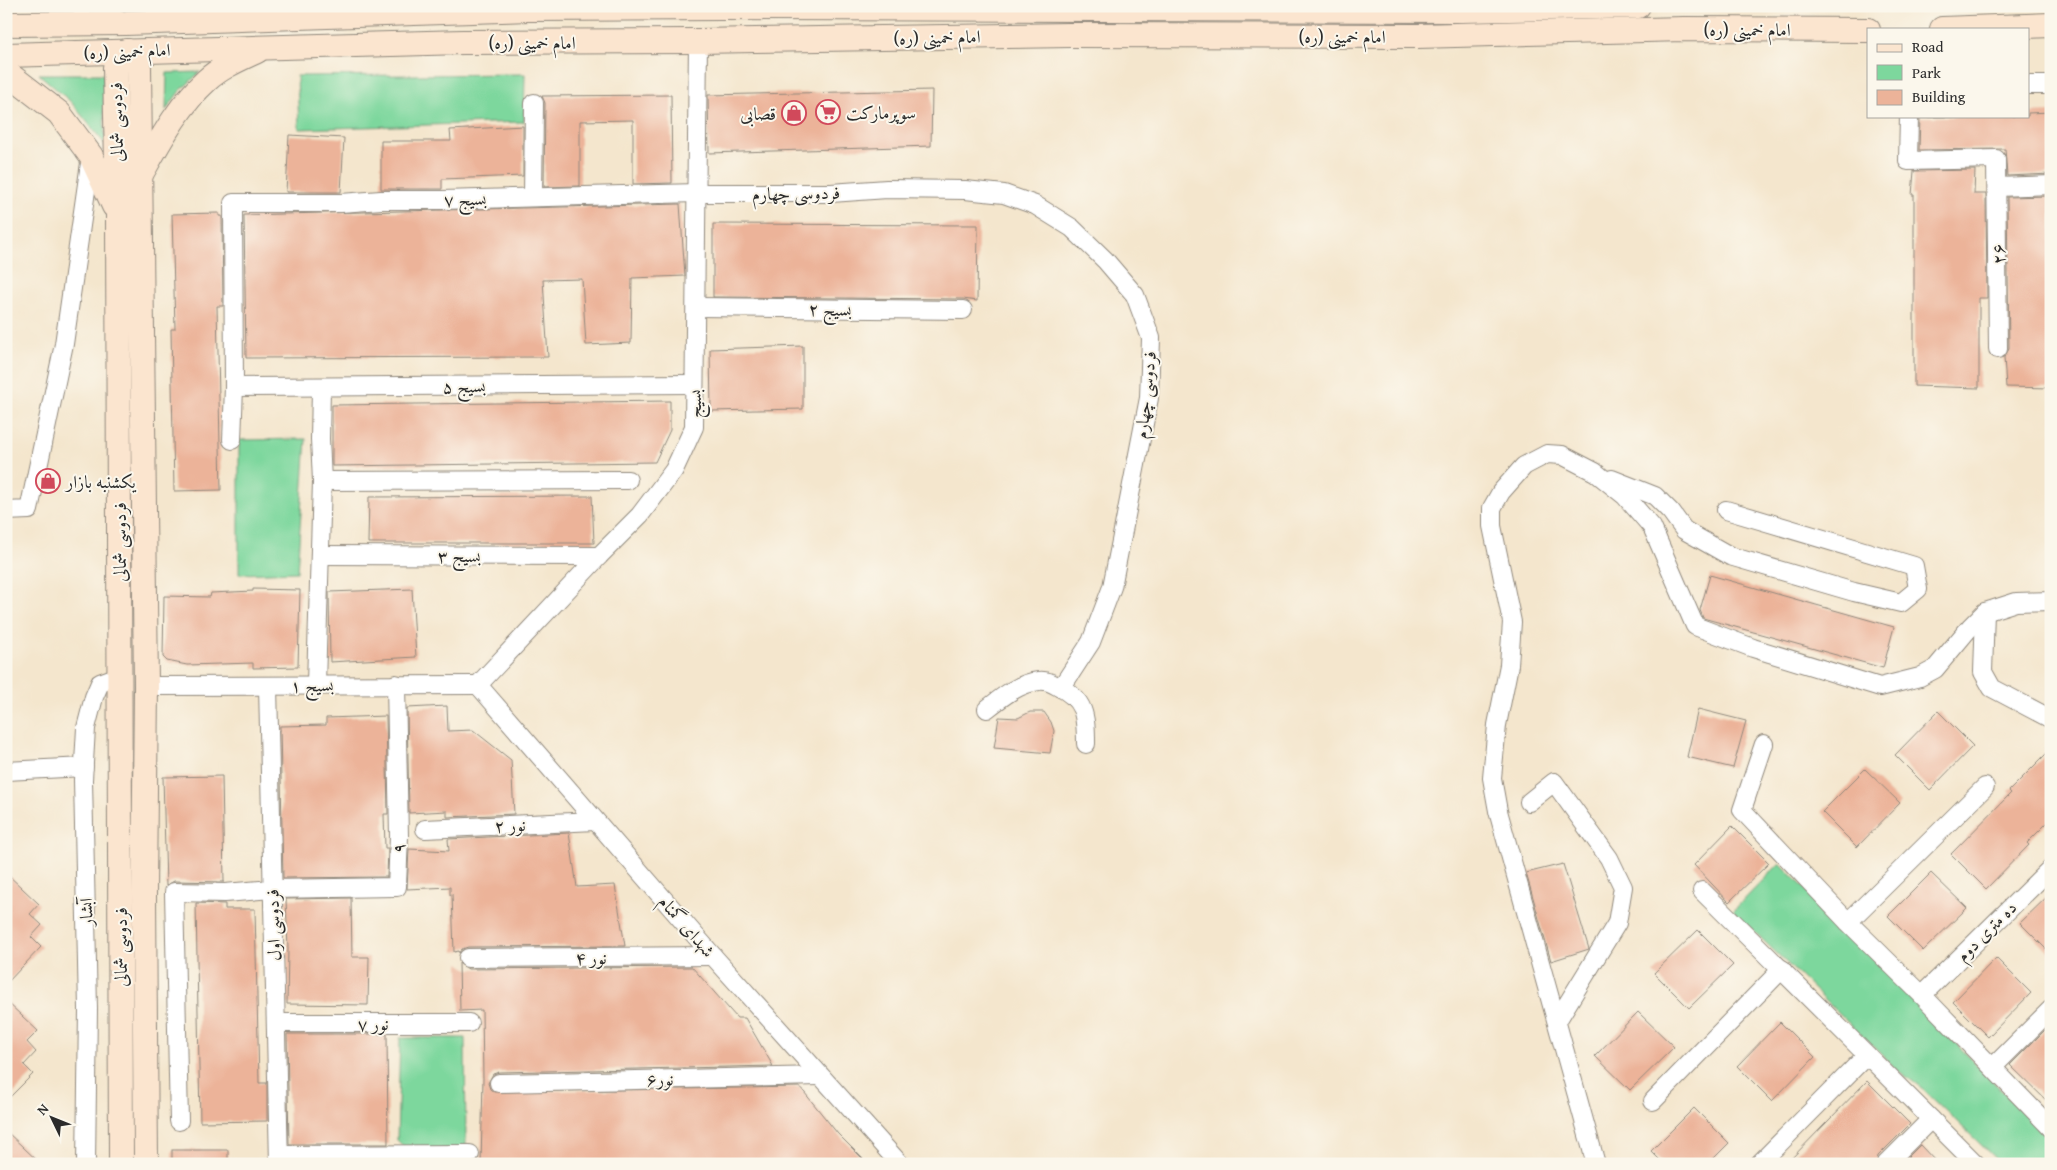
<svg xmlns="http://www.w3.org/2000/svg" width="2057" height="1170" font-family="'Gentium Book Plus',Amiri,serif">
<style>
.green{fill:#7dd79d;stroke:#548164}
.building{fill:#ecb399}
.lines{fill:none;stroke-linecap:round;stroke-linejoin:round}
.minor-casing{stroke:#90887c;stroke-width:20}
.secondary-casing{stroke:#90887c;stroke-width:26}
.minor{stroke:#fff;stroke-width:18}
.secondary{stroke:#fbe5cf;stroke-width:24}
.labels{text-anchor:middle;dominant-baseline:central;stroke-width:4;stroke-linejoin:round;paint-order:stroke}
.street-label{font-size:18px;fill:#2b2b2b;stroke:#fbf7ec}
.poi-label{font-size:18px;fill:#2b2b2b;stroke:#fbf7ec;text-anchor:start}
</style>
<rect width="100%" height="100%" fill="#fbf7ec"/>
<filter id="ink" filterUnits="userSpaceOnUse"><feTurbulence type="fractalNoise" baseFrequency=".02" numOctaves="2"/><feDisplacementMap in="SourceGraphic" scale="10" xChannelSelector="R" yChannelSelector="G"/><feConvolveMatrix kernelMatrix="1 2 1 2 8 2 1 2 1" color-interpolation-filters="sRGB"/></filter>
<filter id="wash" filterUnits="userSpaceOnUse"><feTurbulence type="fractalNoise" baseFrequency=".0096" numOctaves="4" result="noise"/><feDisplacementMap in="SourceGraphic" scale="20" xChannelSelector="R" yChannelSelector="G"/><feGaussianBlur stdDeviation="1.12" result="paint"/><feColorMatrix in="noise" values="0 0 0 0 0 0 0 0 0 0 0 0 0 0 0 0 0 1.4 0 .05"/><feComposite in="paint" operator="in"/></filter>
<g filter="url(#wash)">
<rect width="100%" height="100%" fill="#f4e6cd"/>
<g class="green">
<polygon points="200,72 179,92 166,110 167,73"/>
<polygon points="39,74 103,74 105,144 71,102"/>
<polygon points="525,74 524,122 299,129 297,76"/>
<polygon points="306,439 297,572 239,574 239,440"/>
<polygon points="1780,863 2051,1141 2051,1164 2001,1164 1923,1089 1896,1069 1733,911"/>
<polygon points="400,1038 465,1038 466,1149 407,1150 397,1140"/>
</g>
<g id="blocks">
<g class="building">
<polygon points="932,90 931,146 709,153 708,95"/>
<polygon points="671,95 672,183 633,184 633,120 580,121 580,186 544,187 545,103 542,96"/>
<polygon points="2051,112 2051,174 2007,176 2005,149 1919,150 1920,117 2028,116 2028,113"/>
<polygon points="523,126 523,176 442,179 442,189 381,189 381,141 451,141 450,130"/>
<polygon points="289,135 344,138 341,192 286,192"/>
<polygon points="1975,170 1974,194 1986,194 1987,298 1979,298 1979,388 1914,386 1914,195 1912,195 1914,171"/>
<polygon points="2051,196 2051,388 2006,387 2004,357 2009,349 2007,197"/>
<polygon points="680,204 685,276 632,278 631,343 586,345 582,279 543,280 548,357 246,358 244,215"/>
<polygon points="219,213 219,216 222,216 223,306 217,306 221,490 174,491 171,329 175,329 172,214"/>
<polygon points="713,224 978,225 977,301 963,299 713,297"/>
<polygon points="803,346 803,409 711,411 710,349"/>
<polygon points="670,401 670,430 655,462 332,466 332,405"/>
<polygon points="592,496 594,543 368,543 369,497"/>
<polygon points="1710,575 1894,627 1883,668 1703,618 1700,610"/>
<polygon points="253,589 300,590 298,667 253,668 253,663 187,665 167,661 163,657 164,596 210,597 211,593 253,591"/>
<polygon points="412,589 416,657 330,662 329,592"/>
<polygon points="447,706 448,731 473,730 511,760 514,814 447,817 447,811 409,813 407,708"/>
<polygon points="1698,709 1746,721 1733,768 1687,757"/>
<polygon points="1938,711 1973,746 1930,790 1895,755"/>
<polygon points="1030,712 1044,712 1051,722 1054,731 1050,753 994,748 999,717 1018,718"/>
<polygon points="386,716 388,814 384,814 385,848 388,848 387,877 283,878 280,726 326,725 326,718"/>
<polygon points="2051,749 2051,819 2027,843 2029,845 1986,889 1951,854 2011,793 2009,791"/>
<polygon points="1865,769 1900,803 1857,847 1822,812"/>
<polygon points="222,776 224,882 174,881 166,886 163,777"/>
<polygon points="1732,826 1769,863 1729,902 1694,865"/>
<polygon points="569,833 577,887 615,885 625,946 468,947 462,949 459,953 459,951 454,952 452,894 450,895 450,887 407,889 409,849 449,851 448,839"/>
<polygon points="1563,864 1589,949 1551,961 1526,873"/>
<polygon points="6,873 39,904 30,914 42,925 31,937 41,947 6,984"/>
<polygon points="1931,873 1967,908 1923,951 1888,916"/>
<polygon points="2051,893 2051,954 2020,923"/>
<polygon points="351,898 352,957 369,957 368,1005 287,1004 288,949 286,899"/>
<polygon points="196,903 225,904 225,909 255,909 259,1083 267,1083 267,1121 200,1122"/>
<polygon points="1698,930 1733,965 1689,1008 1654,973"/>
<polygon points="1996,958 2031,993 1988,1037 1953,1002"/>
<polygon points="459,963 468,969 692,967 737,1018 745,1018 773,1066 499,1072 493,1074 488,1083 490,1089 494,1092 800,1087 838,1134 868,1164 481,1164 483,1079 482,1010 460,1011"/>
<polygon points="6,1001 38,1031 27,1042 36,1052 24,1065 33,1074 6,1101"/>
<polygon points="1638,1012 1674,1047 1630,1090 1595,1056"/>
<polygon points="1780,1022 1815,1057 1772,1101 1737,1066"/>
<polygon points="2051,1024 2051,1105 2010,1065"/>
<polygon points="287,1034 387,1034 388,1144 289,1144"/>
<polygon points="1867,1081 1910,1124 1878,1156 1876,1164 1786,1164"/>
<polygon points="1694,1108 1729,1143 1708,1164 1664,1164 1651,1151"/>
<polygon points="6,1131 41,1164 6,1164"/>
<polygon points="1920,1145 1938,1164 1901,1164"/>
<rect x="172" y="1150" width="56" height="14"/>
</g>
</g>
</g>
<g filter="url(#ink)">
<use href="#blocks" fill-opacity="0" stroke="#90887c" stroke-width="1"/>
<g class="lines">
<defs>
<g id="minor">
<polyline points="2028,85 2051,85"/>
<polyline points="1909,116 1908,161 1996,159 1998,349"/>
<polyline points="1997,187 2051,185"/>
<polyline points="533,197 534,103"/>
<polyline points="697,307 963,310"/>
<polyline points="234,387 694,384"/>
<polyline points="232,440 234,387 233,203 341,203 381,200 442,200 697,193 831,193 887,189 965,190 1004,194 1035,205 1072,228 1105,260 1135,295 1151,338 1149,398 1112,587 1091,642 1061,688"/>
<polyline points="1612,479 1655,496 1671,512 1684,530 1730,556 1854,592 1901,603 1918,589 1914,566 1726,510"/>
<polyline points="322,481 628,480"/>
<polyline points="6,511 29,510 64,344 91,156"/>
<polyline points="320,555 599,556"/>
<polyline points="1985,612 1983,672 1992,688 2051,719"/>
<polyline points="316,684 322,481 320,439 321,388"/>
<polyline points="478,685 599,556 640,515 674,470 694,427 698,41"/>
<polyline points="478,685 713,956 900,1164"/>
<polyline points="146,686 478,685"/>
<polyline points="268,686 279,1164"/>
<path d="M987 709C1002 697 1019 683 1039 681 1045 680 1052 683 1057 686 1085 699 1086 716 1086 744"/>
<polyline points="1764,744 1742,810 1848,922 1922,995 2051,1128"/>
<polyline points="6,771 84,767"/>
<polyline points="1529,802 1554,782 1609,858 1623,887 1617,923 1557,1021"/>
<polyline points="425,829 595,821"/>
<polyline points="1702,891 1867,1055 1759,1164"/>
<polyline points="1848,922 1985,787"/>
<polyline points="468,958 713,956"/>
<polyline points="1922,995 2051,868"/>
<polyline points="277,1023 469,1023"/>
<polyline points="1867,1055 1976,1164"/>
<polyline points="1993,1067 2051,1009"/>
<polyline points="499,1083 820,1076"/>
<polyline points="1653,1101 1782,969"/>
<polyline points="179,1121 174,892 225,893 272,889 397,887 399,836 396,684"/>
<polyline points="280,1155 470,1154"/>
<polyline points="86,1164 88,1009 83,780 86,728 94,697 100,683 119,676"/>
<polyline points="1596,1164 1498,811 1492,778 1497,725 1509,665 1512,622 1492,526 1492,508 1501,492 1524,466 1547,454 1562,455 1595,472 1625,496 1652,527 1695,626 1753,648 1880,687 1920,677 1935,669 1971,626 1985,612 2016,602 2051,601"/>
<polyline points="1886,1164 1931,1119"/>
</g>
<g id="secondary">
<polyline points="6,24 126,23 529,9 723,8 1461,10 1638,6"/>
<polyline points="1942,29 2051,25"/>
<polyline points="127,51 139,67 146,686 144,894 146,1164"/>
<polyline points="6,55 463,42 698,41 1070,35 1417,36 1684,29 1868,30"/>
<polyline points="6,72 59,113 91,156 114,206"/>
<path d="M140 176C159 143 178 106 207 80 221 67 240 59 257 51"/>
<polyline points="121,1164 118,214 115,67 127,51"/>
</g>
</defs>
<use href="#minor" class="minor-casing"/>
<use href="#secondary" class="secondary-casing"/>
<use href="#minor" class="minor"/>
<use href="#secondary" class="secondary"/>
</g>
</g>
<defs>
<symbol id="supermarket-ring" viewBox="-11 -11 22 22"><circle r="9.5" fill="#fbf7ec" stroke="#d1495b" stroke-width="1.5"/><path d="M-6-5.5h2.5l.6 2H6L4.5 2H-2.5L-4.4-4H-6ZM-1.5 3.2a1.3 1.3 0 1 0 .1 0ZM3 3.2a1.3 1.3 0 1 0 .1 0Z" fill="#d1495b"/></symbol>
<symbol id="shop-ring" viewBox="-11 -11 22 22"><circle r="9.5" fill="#fbf7ec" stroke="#d1495b" stroke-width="1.5"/><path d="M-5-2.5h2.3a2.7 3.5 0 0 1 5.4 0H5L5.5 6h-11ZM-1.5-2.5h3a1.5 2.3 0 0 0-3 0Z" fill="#d1495b"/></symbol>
</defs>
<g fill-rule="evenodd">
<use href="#supermarket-ring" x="814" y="98" width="28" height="28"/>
<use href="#shop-ring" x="780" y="99" width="28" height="28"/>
<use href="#shop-ring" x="34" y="467" width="28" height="28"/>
</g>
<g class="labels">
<g class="street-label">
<text x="1747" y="29">امام خمینی (ره)</text>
<text x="1342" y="36">امام خمینی (ره)</text>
<text transform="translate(937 37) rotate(-1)">امام خمینی (ره)</text>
<text x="532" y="42">امام خمینی (ره)</text>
<text transform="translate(127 51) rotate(-2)">امام خمینی (ره)</text>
<text transform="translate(116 122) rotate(-91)">فردوسی شمالی</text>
<text transform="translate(796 193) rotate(-1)">فردوسی چهارم</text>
<text transform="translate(465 199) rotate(-2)">بسیج ۷</text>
<text transform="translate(1998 254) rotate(-91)">۲۶</text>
<text transform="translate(830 309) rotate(1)">بسیج ۲</text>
<text transform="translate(464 386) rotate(-1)">بسیج ۵</text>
<text transform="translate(1145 395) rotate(-84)">فردوسی چهارم</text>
<text transform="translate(694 404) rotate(-90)">بسیج</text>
<text transform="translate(119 542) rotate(-90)">فردوسی شمالی</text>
<text x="459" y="555">بسیج ۳</text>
<text transform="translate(312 685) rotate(-1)">بسیج ۱</text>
<text transform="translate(510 825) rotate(-2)">نور ۲</text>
<text transform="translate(398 848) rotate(-89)">۹</text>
<text transform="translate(86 912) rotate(-91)">آبشار</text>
<text transform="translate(273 925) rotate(-92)">فردوسی اول</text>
<text transform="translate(687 926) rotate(49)">شهدای گمنام</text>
<text transform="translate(1986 931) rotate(-45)">ده متری دوم</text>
<text transform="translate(120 947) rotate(-90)">فردوسی شمالی</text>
<text x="591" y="957">نور ۴</text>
<text x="373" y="1023">نور ۷</text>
<text transform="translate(660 1079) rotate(-1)">نور۶</text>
</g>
<g class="poi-label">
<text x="846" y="112">سوپرمارکت</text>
<text x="776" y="113" text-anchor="end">قصابی</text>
<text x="66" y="481">یکشنبه بازار</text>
</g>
</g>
<rect width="2057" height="1170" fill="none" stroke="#fbf7ec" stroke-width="25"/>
<rect x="1867" y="28" width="162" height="90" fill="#fbf7ec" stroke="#a8a59f"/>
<rect x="1877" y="44" width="25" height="8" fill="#fbe5cf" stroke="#a8a59f"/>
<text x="1912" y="52" font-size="15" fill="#2b2b2b">Road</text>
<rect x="1877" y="65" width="25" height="15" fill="#7dd79d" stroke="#a8a59f"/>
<text x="1912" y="78" font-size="15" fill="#2b2b2b">Park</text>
<rect x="1877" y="90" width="25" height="15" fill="#ecb399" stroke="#a8a59f"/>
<text x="1912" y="102" font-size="15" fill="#2b2b2b">Building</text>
<g transform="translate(52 1118) rotate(313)" stroke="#fbf7ec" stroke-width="4" paint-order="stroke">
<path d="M0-4L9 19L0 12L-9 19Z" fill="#2b2b2b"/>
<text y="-8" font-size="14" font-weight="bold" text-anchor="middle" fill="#2b2b2b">N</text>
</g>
</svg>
